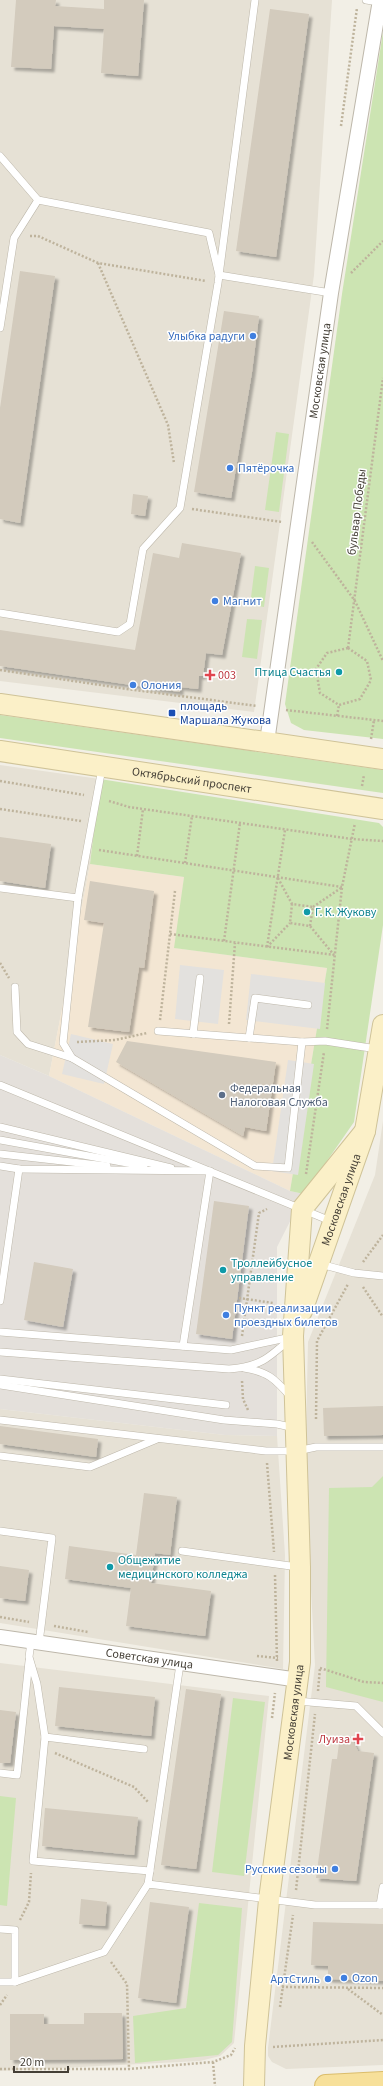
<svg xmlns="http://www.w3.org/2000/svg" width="383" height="2086" font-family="'Source Sans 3',sans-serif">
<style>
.residential{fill:#e6e1d5}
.commercial{fill:#f3e6d3}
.industrial{fill:#e4e0db}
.green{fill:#cce4b2}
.parking{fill:#e3e1de}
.building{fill:#d3cbbd;filter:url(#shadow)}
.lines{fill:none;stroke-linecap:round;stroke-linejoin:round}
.lane-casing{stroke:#bdb7aa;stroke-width:8}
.street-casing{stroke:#bdb7aa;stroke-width:16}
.secondary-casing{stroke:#cfc398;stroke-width:22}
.primary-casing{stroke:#dbbd6b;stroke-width:24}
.path{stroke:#beb39c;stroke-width:2.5;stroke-dasharray:2 2;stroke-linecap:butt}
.lane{stroke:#fff;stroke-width:7}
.street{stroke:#fff;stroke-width:14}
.secondary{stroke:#fbf0c8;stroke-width:20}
.primary{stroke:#f7e09a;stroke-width:22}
.shop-dot{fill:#3f7fe0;stroke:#fff;stroke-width:1.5}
.culture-dot{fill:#0f9aa8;stroke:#fff;stroke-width:1.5}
.health-dot{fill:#e0444e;stroke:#fff;stroke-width:1.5}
.transit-dot{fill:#1a4fb4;stroke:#fff;stroke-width:1.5}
.service-dot{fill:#5c6f8a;stroke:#fff;stroke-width:1.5}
.labels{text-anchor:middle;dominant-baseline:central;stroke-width:3;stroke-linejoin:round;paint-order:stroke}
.shop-label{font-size:12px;fill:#366cbe;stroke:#fff;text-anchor:start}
.street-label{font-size:12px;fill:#443f36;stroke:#fff}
.culture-label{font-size:12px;fill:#0d838f;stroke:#fff;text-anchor:start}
.health-label{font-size:12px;fill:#be3a42;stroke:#fff;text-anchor:start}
.transit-label{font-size:12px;fill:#164399;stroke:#fff;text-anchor:start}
.service-label{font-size:12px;fill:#4e5e75;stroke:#fff;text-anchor:start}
</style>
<defs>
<filter id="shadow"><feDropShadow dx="3.5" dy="3.5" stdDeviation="1" flood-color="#0004"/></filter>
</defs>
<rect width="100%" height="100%" fill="#f2efe6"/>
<g class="residential">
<polygon points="0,0 332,0 314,275 254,712 0,681"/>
<polygon points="0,765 100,779 90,864 49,1076 0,1055"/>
<polygon points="383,1121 383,2065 286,2069 272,2062 268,2056 268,2048 315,1665 305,1476 308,1342 375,1175"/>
<polygon points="0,1409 225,1435 277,1436 285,1555 283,1669 0,1623"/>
<polygon points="0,1663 269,1696 234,2043 220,2056 200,2061 0,2071"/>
</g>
<polygon class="commercial" points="90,864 184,877 175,948 327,968 290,1191 49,1076"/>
<polygon class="industrial" points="0,1055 49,1076 290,1191 304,1194 277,1247 277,1436 225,1435 0,1409"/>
<g class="green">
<polygon points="383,32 383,739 304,730 291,723 285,704 342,294"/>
<polygon points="276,432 289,434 279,512 265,510"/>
<polygon points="255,566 269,568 264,607 250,605"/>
<polygon points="247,619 262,620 257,659 242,657"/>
<polygon points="0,715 383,770 383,793 0,738"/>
<polygon points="100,779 379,823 383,827 383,925 354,1122 304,1194 290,1191 327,968 174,948 184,877 90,864"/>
<polygon points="383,1476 383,1702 326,1687 329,1488 372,1487"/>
<polygon points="233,1698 265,1702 244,1876 212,1872"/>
<polygon points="0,1796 16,1798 7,1906 0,1905"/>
<polygon points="199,1903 242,1908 232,2042 218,2055 135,2063 133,2016 186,2008"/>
</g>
<g class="parking">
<polygon points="180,965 224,970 218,1024 175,1019"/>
<polygon points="251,974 325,983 320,1029 246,1020"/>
<polygon points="71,1034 113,1044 104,1084 62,1074"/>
<polygon points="288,1060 314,1064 298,1175 272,1171"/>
</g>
<g class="building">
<polygon points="16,0 56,0 55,6 104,9 104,0 144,0 138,76 101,73 104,29 54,26 51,69 11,67"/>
<polygon points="270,9 309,14 276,257 236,251"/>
<polygon points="20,271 55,276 20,523 0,519 0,408"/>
<polygon points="224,311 259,316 252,372 231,498 194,492"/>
<polygon points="133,494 148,496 145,516 131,514"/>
<polygon points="182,543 241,553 222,655 206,653 203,676 199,676 198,689 180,687 180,692 0,666 0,630 135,650 153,553 179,558"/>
<polygon points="0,837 51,844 45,888 0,881"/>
<polygon points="90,881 154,891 144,968 139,967 129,1032 88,1027 104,923 84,920"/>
<polygon points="127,1041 276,1062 266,1131 245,1127 243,1136 116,1062"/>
<polygon points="214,1201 249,1206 232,1339 196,1334"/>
<polygon points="34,1262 73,1269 63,1327 24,1320"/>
<polygon points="383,1406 383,1435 324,1436 323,1408"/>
<polygon points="0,1426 98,1439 96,1457 0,1444"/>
<polygon points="144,1493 177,1497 170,1555 155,1553 151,1583 211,1591 205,1636 126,1626 131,1588 65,1579 69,1546 136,1555"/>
<polygon points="0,1566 29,1570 25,1601 0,1598"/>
<polygon points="59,1687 155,1697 151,1736 55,1726"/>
<polygon points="186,1689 221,1694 196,1869 161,1865"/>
<polygon points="0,1710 16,1712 10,1763 0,1763"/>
<polygon points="343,1737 351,1737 358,1751 374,1753 356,1881 316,1878 332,1759 337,1759 339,1743"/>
<polygon points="45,1808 138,1817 134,1855 42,1846"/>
<polygon points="81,1899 107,1902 105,1926 79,1924"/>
<polygon points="150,1902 189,1907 176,2003 138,1998"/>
<polygon points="313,1922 383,1924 383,1981 328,1979 328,1966 311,1965"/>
<polygon points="84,2013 122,2013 123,2059 10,2060 10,2014 44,2014 44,2024 84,2024"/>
</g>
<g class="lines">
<defs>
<g id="lane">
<polyline points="366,0 379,2"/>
<polyline points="0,156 38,200 209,233 219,275 331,293"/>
<polyline points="0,328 14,238 38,200"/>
<polyline points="0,613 118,632 130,624 143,549 180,508 218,283 255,0"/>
<polyline points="102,768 78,898 63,1043 72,1058 255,1166 288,1168 302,1042"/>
<polyline points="0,888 78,898"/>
<polyline points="15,987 17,1032 28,1044 72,1058"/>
<polyline points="158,1031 302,1042 325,1041 377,1049"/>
<polyline points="193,1034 200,978"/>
<polyline points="249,1038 255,998 308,1005"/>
<polyline points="0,1085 333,1222"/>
<polyline points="0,1127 171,1168"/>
<polyline points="0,1140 144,1166"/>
<polyline points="0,1154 107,1166"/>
<polyline points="0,1166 19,1169 210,1171 183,1346"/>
<polyline points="320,1264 354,1273 383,1276"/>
<polyline points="0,1301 19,1169"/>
<polyline points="0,1332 231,1350 291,1337"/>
<path d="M0 1352 229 1369C259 1367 269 1358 290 1339"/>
<path d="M244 1368C268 1372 274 1378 290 1396"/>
<polyline points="0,1379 226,1405"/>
<polyline points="0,1385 224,1420 277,1424 295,1428"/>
<polyline points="0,1420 266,1451 297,1451 316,1447 383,1447"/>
<polyline points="0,1456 90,1467 157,1439"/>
<polyline points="0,1531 52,1538 39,1643"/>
<polyline points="182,1551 298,1567"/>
<polyline points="31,1642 29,1657 37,1684 45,1737 33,1861 150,1871"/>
<polyline points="297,1701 356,1706 383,1733"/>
<polyline points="45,1737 144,1749"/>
<polyline points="0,1773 17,1775 29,1661"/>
<polyline points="148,1884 180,1664"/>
<polyline points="380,1905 383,1887"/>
<polyline points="0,1929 15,1930 15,1982"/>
<polyline points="0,1982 15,1982 104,1952 148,1884 315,1905 383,1905"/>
</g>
<g id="street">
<path id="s1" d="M267 742 331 293 380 0"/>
<path id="s2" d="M0 1637 299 1680"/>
</g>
<g id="secondary">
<polyline points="0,704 383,759"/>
<path id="s3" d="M0 751 383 809"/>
<path id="s4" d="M302 1311 365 1131 383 1025"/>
<path id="s5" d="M254 2086 255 2046 269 1900 300 1662V1567L293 1336 302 1209 365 1131"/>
</g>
<polyline id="primary" points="326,2086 383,2083"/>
</defs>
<use href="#lane" class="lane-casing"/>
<use href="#street" class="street-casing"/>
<use href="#secondary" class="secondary-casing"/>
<use href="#primary" class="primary-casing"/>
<g class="path">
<polyline points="341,126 357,8"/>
<polyline points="30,236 38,236 98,263 206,281"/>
<polyline points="98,263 168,425 174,463"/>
<polyline points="351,273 383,241"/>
<polyline points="192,509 282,522"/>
<polyline points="312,542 355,601 383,661"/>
<polyline points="348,648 383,378"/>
<polygon points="348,648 367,661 371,680 360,699 339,705 320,693 316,669 327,653"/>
<polyline points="0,670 127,689 257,706"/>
<polyline points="286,710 383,721"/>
<polyline points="337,716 339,705"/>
<polyline points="371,739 374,720"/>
<polyline points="0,781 84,795"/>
<polyline points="362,786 364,775"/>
<polyline points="109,801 129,807 352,839 383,841"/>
<polyline points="0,809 81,821"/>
<polyline points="99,850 342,887"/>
<polyline points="137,856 143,809"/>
<polyline points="185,863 192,816"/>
<polyline points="278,878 292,904"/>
<polyline points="313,907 341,888"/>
<polyline points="310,926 313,907 292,904 290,923 310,926 334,955"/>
<polyline points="170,934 334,955"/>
<polyline points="224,941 240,823"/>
<polyline points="267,947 285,830"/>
<polyline points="267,947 290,923"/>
<polyline points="0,963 9,978"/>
<polyline points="160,1020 175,891"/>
<polyline points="229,1024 235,943"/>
<polyline points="327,1029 342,887 355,823"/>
<polyline points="77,1042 115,1040 147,1033"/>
<polyline points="306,1174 324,1052"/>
<polyline points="363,1262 383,1235"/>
<polyline points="363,1287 383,1317"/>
<polyline points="239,1298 273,1303"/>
<polyline points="242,1336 259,1213 267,1209"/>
<polyline points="242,1381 243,1399 248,1410"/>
<polyline points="316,1419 317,1341 348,1284"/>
<polyline points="267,1463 274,1552"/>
<polyline points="275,1575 277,1662"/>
<polyline points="0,1617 29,1622"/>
<polyline points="54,1626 88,1632"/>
<polyline points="257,1656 278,1658"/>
<polyline points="320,1668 364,1682 383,1683"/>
<polyline points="318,1691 320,1668"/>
<polyline points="272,1718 275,1693"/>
<polyline points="55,1753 134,1787 148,1802"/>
<polyline points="296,1890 315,1714"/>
<polyline points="20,1920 29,1902 31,1873"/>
<polyline points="111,1962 127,1984 129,2069"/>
<polyline points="282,1987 383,1988"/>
<polyline points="348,1989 383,2015"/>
<polyline points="0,2005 7,1995"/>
<polyline points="280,2007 293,1915"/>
<polyline points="273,2047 383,2040"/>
<polyline points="213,2062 215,2086"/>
<polyline points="0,2069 129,2069 213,2062 231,2055 235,2048"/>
</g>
<use href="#lane" class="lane"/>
<use href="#street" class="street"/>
<use href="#secondary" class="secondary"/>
<use href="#primary" class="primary"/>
</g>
<g class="shop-dot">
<circle cx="253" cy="336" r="4"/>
<circle cx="230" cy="468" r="4"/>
<circle cx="215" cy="601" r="4"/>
<circle cx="133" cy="685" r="4"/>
<circle cx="226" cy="1315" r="4"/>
<circle cx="335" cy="1869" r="4"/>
<circle cx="344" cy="1978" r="4"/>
<circle cx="328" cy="1979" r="4"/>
</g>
<g class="culture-dot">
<circle cx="339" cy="672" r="4"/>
<circle cx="307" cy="912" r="4"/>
<circle cx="223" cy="1270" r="4"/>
<circle cx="110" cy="1567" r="4"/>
</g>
<g class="health-dot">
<path d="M208 669h4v4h4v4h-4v4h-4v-4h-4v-4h4z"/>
<path d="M356 1733h4v4h4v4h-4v4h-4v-4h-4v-4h4z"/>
</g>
<rect class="transit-dot" x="168" y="709" width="8" height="8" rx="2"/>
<circle class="service-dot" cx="222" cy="1095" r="4"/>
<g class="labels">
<g class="shop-label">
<text x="245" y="336" text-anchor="end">Улыбка радуги</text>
<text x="238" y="468">Пятёрочка</text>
<text x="223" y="601">Магнит</text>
<text x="141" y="685">Олония</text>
<text x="234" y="1308">Пункт реализации<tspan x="234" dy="14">проездных билетов</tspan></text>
<text x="327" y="1869" text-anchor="end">Русские сезоны</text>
<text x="352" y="1978">Ozon</text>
<text x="320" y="1979" text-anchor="end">АртСтиль</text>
</g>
<g class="street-label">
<text stroke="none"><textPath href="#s1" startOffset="375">Московская улица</textPath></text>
<text transform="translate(357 512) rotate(-83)">бульвар Победы</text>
<text stroke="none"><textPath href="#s3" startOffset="194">Октябрьский проспект</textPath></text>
<text stroke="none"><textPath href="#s4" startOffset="118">Московская улица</textPath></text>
<text stroke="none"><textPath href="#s2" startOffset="151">Советская улица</textPath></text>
<text stroke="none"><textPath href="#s5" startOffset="376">Московская улица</textPath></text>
</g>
<g class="culture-label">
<text x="331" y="672" text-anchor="end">Птица Счастья</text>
<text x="315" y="912">Г. К. Жукову</text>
<text x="231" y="1263">Троллейбусное<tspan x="231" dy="14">управление</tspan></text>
<text x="118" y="1560">Общежитие<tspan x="118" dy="14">медицинского колледжа</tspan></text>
</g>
<g class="health-label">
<text x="218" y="675">003</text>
<text x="350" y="1739" text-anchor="end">Луиза</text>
</g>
<g class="transit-label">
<text x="180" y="706">площадь<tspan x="180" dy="14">Маршала Жукова</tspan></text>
</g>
<g class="service-label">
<text x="230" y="1088">Федеральная<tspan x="230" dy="14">Налоговая Служба</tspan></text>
</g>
</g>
<path d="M14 2066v6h54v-6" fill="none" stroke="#443f36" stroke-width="2"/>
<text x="20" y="2066" font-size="12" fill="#443f36" stroke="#ffffff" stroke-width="3" paint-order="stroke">20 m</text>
</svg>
